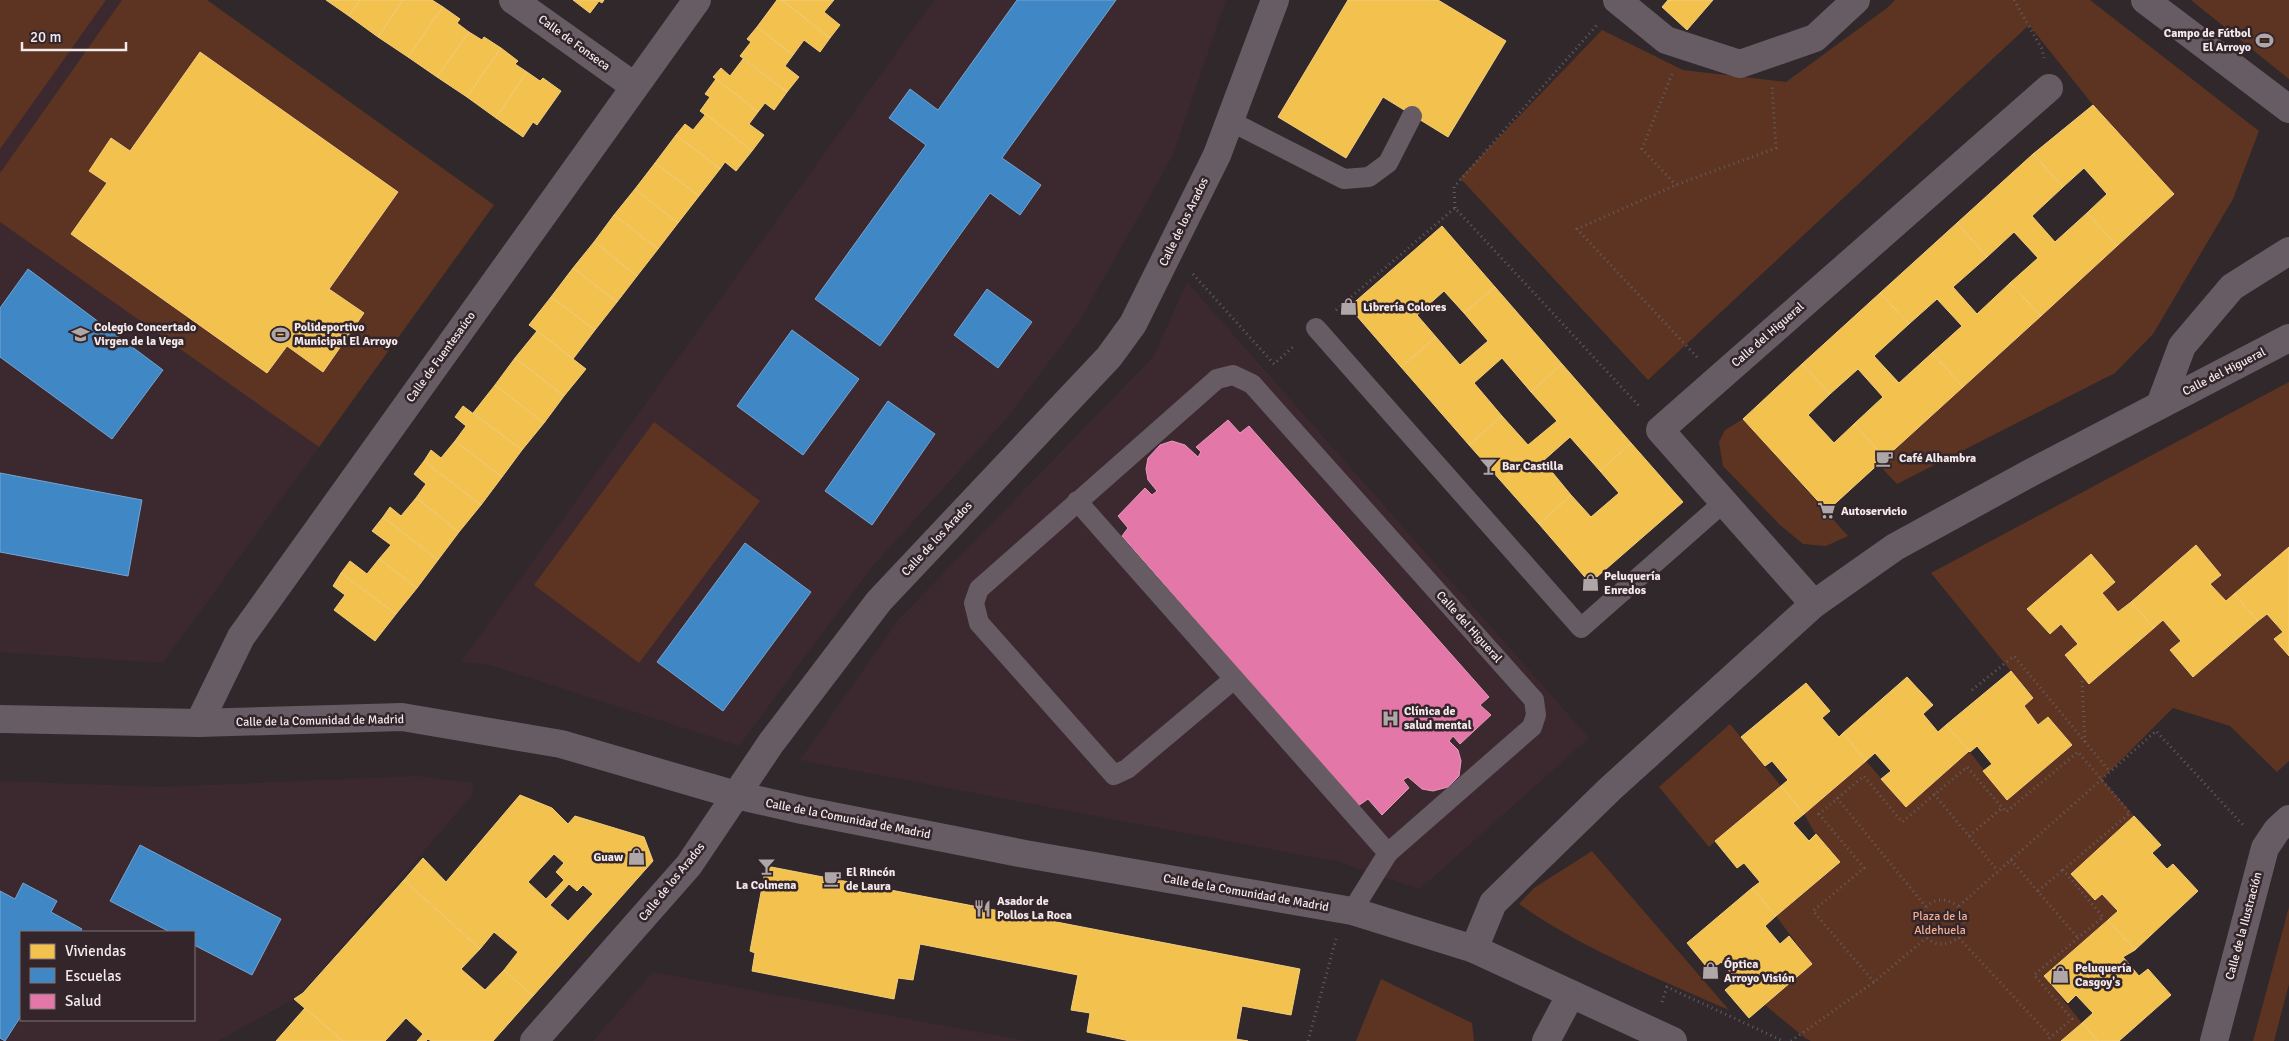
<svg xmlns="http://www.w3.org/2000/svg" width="2289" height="1041" font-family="Signika,sans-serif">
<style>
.built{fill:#3c292f;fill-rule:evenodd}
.green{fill:#5d3421}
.homes{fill:#f2c14e;stroke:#f2cd7d;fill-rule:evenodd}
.schools{fill:#3f88c5;stroke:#75a5d1}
.health{fill:#e377a8;stroke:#e89abc}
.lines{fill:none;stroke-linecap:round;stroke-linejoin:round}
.path{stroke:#655d62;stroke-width:3;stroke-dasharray:1 4;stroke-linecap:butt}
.service{stroke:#675c64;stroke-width:20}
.minor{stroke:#675c64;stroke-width:28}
.tertiary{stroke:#675c64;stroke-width:28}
.labels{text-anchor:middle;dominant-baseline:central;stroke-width:5;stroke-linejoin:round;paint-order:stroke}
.poi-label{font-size:12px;font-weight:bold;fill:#f3eaec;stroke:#33252a;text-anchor:start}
.street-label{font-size:12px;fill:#f3eaec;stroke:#33252a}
.park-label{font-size:12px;fill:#f1ad8f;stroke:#33252a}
</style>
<rect width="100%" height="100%" fill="#30282b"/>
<g class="built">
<polygon points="0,0 122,0 0,173"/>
<polygon points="934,0 1226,0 1173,155 1081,319 1006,419 871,568 739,746 490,665 461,662"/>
<polygon points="0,222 319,447 163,663 0,652"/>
<polygon points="1187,282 1589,738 1420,889 1339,862 800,760 899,619 1153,357"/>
<path d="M418 776 473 783 472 795 323 969 296 998 218 1041H0V781L162 787ZM21 932H194V1020H21Z"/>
<polygon points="653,972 1027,1041 593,1041"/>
</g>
<g class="green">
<polygon points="0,0 106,0 0,149"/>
<polygon points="122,0 207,0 494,205 319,447 0,222 0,173"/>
<polygon points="1895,0 2090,0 2259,131 2233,199 2153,334 2115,373 1897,484 1878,464 2174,194 2093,105 2029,25 1648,380 1460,178 1602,30 1683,70 1786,82 1887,8"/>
<polygon points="2191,0 2289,0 2289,79"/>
<polygon points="2289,382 2289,547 2226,601 2210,584 2221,574 2195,546 2118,612 2102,593 2115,581 2091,554 2027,609 2049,634 2061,624 2078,644 2065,656 2089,684 2163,620 2181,641 2170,650 2193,677 2267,614 2283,632 2275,639 2289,656 2289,761 2277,772 2230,726 2173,708 2102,779 2134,816 2071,874 2095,900 2102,894 2118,911 2044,976 2082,1023 2061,1041 1811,1041 1805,1038 1765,1005 1812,964 1776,916 1816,835 1804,814 1866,761 1906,807 1969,751 2007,799 2072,746 2048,717 2038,725 2024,706 2033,698 1931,573"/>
<polygon points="1743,419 1848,536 1826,546 1803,544 1780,525 1723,466 1719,442 1725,430"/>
<polygon points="654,422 760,501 639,663 534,585"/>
<polygon points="1730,724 1781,786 1709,847 1659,787"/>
<path d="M1592 851 1729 1010C1657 978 1584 950 1519 904L1534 888Z"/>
<polygon points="2289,907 2289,984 2274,1041 2253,1041"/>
<polygon points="1381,979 1472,1023 1474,1041 1356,1041"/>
</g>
<g class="homes">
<polygon points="326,0 360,0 349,16"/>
<polygon points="360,0 403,0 378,37 349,16"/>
<polygon points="403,0 432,0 443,7 408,57 378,37"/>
<polygon points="573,0 604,0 602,3 599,1 590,13"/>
<polygon points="777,0 782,0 830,38 820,52 804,40 793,55 757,27"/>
<polygon points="782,0 834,0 824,12 840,25 830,38"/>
<polygon points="1348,0 1438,0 1506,41 1448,137 1383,97 1346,158 1278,117"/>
<polygon points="1668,0 1713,0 1687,30 1662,7"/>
<polygon points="443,7 460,19 457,23 469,32 437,77 408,57"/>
<polygon points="757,27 793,55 785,66 799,77 787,92 740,56 751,42 747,39"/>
<polygon points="469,32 482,40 484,37 501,48 467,97 437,77"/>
<polygon points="501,48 518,61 515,64 527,72 496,118 467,97"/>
<polygon points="200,52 398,192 329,289 364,313 323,372 287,346 267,373 71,234 107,183 89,171 111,138 130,151"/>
<polygon points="743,59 787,92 774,110 765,103 758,112 713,77 721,68 730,76"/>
<polygon points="527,72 540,81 543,78 561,91 537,125 533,122 523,137 496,118"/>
<polygon points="716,79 758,112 749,124 764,135 752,151 700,111 710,97 705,94"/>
<polygon points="2093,105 2174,194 2117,246 2087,213 2107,194 2084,168 2063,187 2033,154"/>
<polygon points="706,114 752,151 736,171 725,162 720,169 676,135 685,124 693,130"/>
<polygon points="676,135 720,169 699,196 655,163"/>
<polygon points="2033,154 2063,187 2032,216 2055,242 2087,213 2117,246 2041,316 2010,283 2038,258 2014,232 1987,257 1957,223"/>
<polygon points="655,163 699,196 678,223 635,189"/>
<polygon points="635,189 678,223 658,249 614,215"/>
<polygon points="614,215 658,249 637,276 594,242"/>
<polygon points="1957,223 1987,257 1953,287 1977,314 2010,283 2041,316 1963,387 1932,353 1962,326 1937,299 1909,324 1880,293"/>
<polygon points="1442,226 1495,287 1464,313 1444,291 1417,315 1436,337 1401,367 1349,307"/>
<polygon points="594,242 637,276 617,302 573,268"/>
<polygon points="573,268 617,302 595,330 551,297"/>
<polygon points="1495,287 1562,364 1531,392 1502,358 1474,383 1502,416 1469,445 1401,367 1436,337 1460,365 1488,341 1464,313"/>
<polygon points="1880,293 1909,324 1874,356 1899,383 1932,353 1963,387 1885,458 1854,424 1883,397 1858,369 1830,394 1802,364"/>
<polygon points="551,297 595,330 573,359 529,325"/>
<polygon points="537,331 586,369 564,396 515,358"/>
<polygon points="515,358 564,396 544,423 495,385"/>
<polygon points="1562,364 1631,443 1600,471 1570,437 1543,461 1571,495 1539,524 1469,445 1502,416 1528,445 1557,421 1531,392"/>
<polygon points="1802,364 1830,394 1808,415 1834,443 1854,424 1885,458 1827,511 1743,419"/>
<polygon points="495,385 544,423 522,450 473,413"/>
<polygon points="463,406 522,450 502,477 455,441 466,426 455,417"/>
<polygon points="455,441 502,477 481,505 424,461 431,450 441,458"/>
<polygon points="1631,443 1683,502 1590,583 1539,524 1571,495 1591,517 1619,493 1600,471"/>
<polygon points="424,461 481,505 459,532 416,498 426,484 414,474"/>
<polygon points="416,498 459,532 438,560 383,517 390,507 401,516"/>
<polygon points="383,517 438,560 417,588 379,559 391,545 372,531"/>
<polygon points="2196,545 2221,575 2210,584 2226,601 2234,594 2258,621 2193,677 2170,650 2181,641 2163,620 2154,628 2131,602"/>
<polygon points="2289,547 2289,656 2274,639 2283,632 2267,614 2258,621 2234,594"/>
<polygon points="2091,554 2115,582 2102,593 2118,612 2131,602 2154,628 2089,684 2065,655 2078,644 2061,624 2050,634 2027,609"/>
<polygon points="379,559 417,588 396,614 341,573 350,561 367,574"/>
<polygon points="341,573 396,614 375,641 334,610 345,595 333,586"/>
<polygon points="2011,671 2033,698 2024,706 2038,725 2048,717 2072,745 2007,800 1983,771 1992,764 1977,746 1970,752 1946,725"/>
<polygon points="1907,677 1933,705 1923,714 1938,732 1946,725 1969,751 1906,807 1881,779 1891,771 1875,753 1866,761 1843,733"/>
<polygon points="1806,683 1830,711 1822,718 1839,737 1843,733 1866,761 1804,814 1781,786 1788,780 1772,761 1765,766 1741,737"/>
<polygon points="1781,786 1804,814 1793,823 1809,841 1816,834 1840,862 1776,916 1752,888 1760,882 1744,863 1737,868 1715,841"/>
<path d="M520 795 552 808 568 824 575 816 644 837 653 861 533 996 504 970 518 952 494 932 480 949 404 880 423 858 446 882ZM554 854 564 863 556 872 564 880 546 899 528 882ZM569 884 577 891 583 885 593 894 568 921 550 905Z"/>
<polygon points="2134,816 2161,845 2152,853 2167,869 2173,864 2198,891 2135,950 2108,920 2118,911 2102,894 2095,900 2071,874"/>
<polygon points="766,866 1300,969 1291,1015 1242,1006 1236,1039 1248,1041 1130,1041 1087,1032 1090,1013 1071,1010 1078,975 920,944 913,980 898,978 894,999 752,971 755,953 750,951"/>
<polygon points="404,880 480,949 461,969 485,990 504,970 533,996 493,1041 431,1041 428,1039 426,1041 417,1041 423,1034 406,1018 385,1041 343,1041 294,999 303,993"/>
<polygon points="1752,888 1776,916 1765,926 1780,944 1789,936 1812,964 1749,1018 1725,990 1737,980 1721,962 1710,971 1687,943"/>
<polygon points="2108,920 2135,950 2123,957 2139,976 2148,969 2171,995 2119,1041 2098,1041 2082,1023 2093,1013 2076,995 2068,1003 2044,976"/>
<polygon points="305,1008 343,1041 276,1041"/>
<polygon points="2082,1023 2098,1041 2061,1041"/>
</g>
<g class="schools">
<polygon points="1017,0 1116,0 1002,158 1041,185 1020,215 990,193 880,346 815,299 926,145 889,118 910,89 938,110"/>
<polygon points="28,269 163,370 112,439 0,357 0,308"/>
<polygon points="987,289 1032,322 998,368 954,335"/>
<polygon points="792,330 859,379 803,455 737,406"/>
<polygon points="888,401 935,434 872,525 825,491"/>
<polygon points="0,473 142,500 128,576 0,552"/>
<polygon points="745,543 811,592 723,711 657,662"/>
<polygon points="140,845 281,919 252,975 194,945 194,932 170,932 110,901"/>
<polygon points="23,883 57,901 51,912 82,929 80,932 21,932 21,1016 5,1041 0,1038 0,891 15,899"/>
</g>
<polygon class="health" points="1228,420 1240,433 1249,426 1489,697 1480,705 1491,715 1460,744 1453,736 1449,741 1458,750 1461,761 1459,776 1448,787 1433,791 1422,789 1408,777 1403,780 1409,788 1382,815 1368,799 1358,806 1122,536 1128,528 1118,516 1145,488 1152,495 1157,491 1148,480 1146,469 1148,458 1160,445 1172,441 1185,445 1198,457 1201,452 1196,447"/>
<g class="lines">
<g class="path">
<polyline points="2014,0 2042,49 2044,58"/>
<polyline points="1672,74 1642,149 1676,185"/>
<polyline points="1455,208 1454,187 1597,25"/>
<polyline points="1193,274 1274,364 1295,345"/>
<polyline points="1336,310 1455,208 1640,407"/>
<polyline points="1697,357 1577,229 1676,185 1776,148 1772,86"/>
<polyline points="2082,681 2085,742"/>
<polyline points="1972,690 2014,656 2110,772"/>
<polyline points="1934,794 1998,871"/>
<polyline points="1837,798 1926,907"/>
<polyline points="1969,836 2002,808"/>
<polyline points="2011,860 2078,938"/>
<polyline points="2038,891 2063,870"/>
<circle cx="1942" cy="922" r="22"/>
<polyline points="1959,906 2156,731 2243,825"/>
<polyline points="1959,938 2051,1037"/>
<polyline points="1874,982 1813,911 1864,868 1819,814 1864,776 1902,822 1967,767 2006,812 2078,752 2130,813 2063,870 2103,917 2034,975 2072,1019 2046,1041"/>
<polyline points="1662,1002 1667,987 1783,1041"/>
<polyline points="1308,1041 1336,939"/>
<polyline points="1791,1041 1874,982 1926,938"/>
</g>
<g class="service">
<polyline points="1230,121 1344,179 1369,177 1388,163 1412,116"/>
<polyline points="1316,328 1581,628 1724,502"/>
<polyline points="1077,501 1388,853 1532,727 1536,715 1534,700 1252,384 1233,375 1217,379 979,589 974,603 979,623 1114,775 1127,769 1234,679"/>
<polyline points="1352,911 1388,853"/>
</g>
<g class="minor">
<polyline points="513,0 634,86"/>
<polyline points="1617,0 1666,40 1740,64 1815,38 1856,0"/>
<polyline points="2145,0 2289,109"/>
<polyline points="2160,405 2182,346 2232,287 2289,251"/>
<polyline points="1814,604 1660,430 2049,88"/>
<polyline points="199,723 241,637 697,0"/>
<polyline points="1474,949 1493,903 1610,789 1814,604 1895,547 2032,472 2289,338"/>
<polyline points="1546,1041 1571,994"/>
<polyline points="2214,1041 2265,848 2277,830 2289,819"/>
</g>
<g class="tertiary">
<polyline points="0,719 199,723 402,717 561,744 736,795 802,810 1025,854 1352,911 1474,949 1673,1041"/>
<polyline points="534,1041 689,865 771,743 879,601 1109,357 1133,324 1217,155 1275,0"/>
</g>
</g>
<defs>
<symbol id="stadium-bare" viewBox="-9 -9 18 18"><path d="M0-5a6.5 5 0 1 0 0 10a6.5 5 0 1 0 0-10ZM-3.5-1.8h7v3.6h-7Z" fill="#afa6a8" stroke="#33252a" stroke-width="2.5" paint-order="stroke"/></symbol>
<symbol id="shop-bare" viewBox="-9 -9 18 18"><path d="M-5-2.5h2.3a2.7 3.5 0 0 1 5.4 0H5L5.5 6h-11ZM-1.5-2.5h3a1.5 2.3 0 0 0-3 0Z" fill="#afa6a8" stroke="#33252a" stroke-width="2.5" paint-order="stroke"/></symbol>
<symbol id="school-bare" viewBox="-9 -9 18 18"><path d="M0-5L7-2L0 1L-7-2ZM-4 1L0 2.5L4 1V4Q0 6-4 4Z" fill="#afa6a8" stroke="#33252a" stroke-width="2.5" paint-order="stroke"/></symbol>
<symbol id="cafe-bare" viewBox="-9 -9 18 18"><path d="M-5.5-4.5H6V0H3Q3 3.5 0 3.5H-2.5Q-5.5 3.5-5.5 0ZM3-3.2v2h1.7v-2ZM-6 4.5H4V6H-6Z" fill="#afa6a8" stroke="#33252a" stroke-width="2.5" paint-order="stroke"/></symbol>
<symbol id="bar-bare" viewBox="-9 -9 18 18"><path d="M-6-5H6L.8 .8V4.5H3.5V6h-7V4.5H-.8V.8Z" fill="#afa6a8" stroke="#33252a" stroke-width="2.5" paint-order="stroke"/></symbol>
<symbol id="supermarket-bare" viewBox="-9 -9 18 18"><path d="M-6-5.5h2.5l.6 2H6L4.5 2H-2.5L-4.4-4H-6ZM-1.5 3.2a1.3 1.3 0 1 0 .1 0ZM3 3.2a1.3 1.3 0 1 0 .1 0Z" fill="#afa6a8" stroke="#33252a" stroke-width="2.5" paint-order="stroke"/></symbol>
<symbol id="hospital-bare" viewBox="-9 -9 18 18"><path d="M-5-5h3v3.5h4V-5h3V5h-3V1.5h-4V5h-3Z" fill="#afa6a8" stroke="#33252a" stroke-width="2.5" paint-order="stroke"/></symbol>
<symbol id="restaurant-bare" viewBox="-9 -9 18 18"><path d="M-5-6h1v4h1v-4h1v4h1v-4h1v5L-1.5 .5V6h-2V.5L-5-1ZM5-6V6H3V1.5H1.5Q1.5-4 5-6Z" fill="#afa6a8" stroke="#33252a" stroke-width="2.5" paint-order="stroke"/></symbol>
</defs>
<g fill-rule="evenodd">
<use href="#stadium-bare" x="2252" y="28" width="25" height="25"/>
<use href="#shop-bare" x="1336" y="294" width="25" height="25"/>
<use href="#school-bare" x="68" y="322" width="25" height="25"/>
<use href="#stadium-bare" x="268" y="322" width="25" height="25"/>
<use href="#cafe-bare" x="1872" y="446" width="25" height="25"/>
<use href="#bar-bare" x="1476" y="454" width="25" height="25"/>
<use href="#supermarket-bare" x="1814" y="498" width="25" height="25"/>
<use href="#shop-bare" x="1578" y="570" width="25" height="25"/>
<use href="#hospital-bare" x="1378" y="706" width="25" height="25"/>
<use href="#shop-bare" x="624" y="844" width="25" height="25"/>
<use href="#bar-bare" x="754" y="854" width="25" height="25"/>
<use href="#cafe-bare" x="820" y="866" width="25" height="25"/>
<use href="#restaurant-bare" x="970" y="896" width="25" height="25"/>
<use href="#shop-bare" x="1698" y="958" width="25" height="25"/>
<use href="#shop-bare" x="2048" y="962" width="25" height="25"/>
</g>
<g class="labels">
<g class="poi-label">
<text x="2251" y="33" text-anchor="end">Campo de Fútbol<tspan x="2251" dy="14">El Arroyo</tspan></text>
<text x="1363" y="307">Librería Colores</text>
<text x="94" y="327">Colegio Concertado<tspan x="94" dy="14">Virgen de la Vega</tspan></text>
<text x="294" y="327">Polideportivo<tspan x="294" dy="14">Municipal El Arroyo</tspan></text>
<text x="1899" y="458">Café Alhambra</text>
<text x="1502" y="466">Bar Castilla</text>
<text x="1841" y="511">Autoservicio</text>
<text x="1604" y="576">Peluquería<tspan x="1604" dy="14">Enredos</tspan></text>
<text x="1404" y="711">Clínica de<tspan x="1404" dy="14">salud mental</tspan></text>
<text x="623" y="857" text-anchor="end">Guaw</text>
<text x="846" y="872">El Rincón<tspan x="846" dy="14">de Laura</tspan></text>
<text x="766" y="885" text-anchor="middle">La Colmena</text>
<text x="997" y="901">Asador de<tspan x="997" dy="14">Pollos La Roca</tspan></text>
<text x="1724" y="964">Óptica<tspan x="1724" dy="14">Arroyo Visión</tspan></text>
<text x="2075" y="968">Peluquería<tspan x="2075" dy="14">Casgoy's</tspan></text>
</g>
<g class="street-label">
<text transform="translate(574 43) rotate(36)">Calle de Fonseca</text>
<text transform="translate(1184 222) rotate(-64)">Calle de los Arados</text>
<text transform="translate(1768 335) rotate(-41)">Calle del Higueral</text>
<text transform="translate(441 357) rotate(-54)">Calle de Fuentesaúco</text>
<text transform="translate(2224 372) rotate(-27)">Calle del Higueral</text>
<text transform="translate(937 539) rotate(-47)">Calle de los Arados</text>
<text transform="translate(1469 627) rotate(48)">Calle del Higueral</text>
<text transform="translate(320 721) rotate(-1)">Calle de la Comunidad de Madrid</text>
<text transform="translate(848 819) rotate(11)">Calle de la Comunidad de Madrid</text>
<text transform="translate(672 882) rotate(-51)">Calle de los Arados</text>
<text transform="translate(1246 893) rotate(10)">Calle de la Comunidad de Madrid</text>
<text transform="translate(2244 926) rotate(-75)">Calle de la Ilustración</text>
</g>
<g class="park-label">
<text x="1940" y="916">Plaza de la<tspan x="1940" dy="14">Aldehuela</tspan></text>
</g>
</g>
<rect x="20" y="931" width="175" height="90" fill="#33252a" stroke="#807478"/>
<rect x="30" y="944" width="25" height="15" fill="#f2c14e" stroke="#807478"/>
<text x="65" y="956" font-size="15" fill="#f3eaec">Viviendas</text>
<rect x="30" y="968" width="25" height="15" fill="#3f88c5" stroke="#807478"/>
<text x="65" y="981" font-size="15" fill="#f3eaec">Escuelas</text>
<rect x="30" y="994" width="25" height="15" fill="#e377a8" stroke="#807478"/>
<text x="65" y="1006" font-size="15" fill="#f3eaec">Salud</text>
<path d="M22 42v8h104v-8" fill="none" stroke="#f3eaec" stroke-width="2.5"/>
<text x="30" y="42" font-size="15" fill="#f3eaec" stroke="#33252a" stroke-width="4" paint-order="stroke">20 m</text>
</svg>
